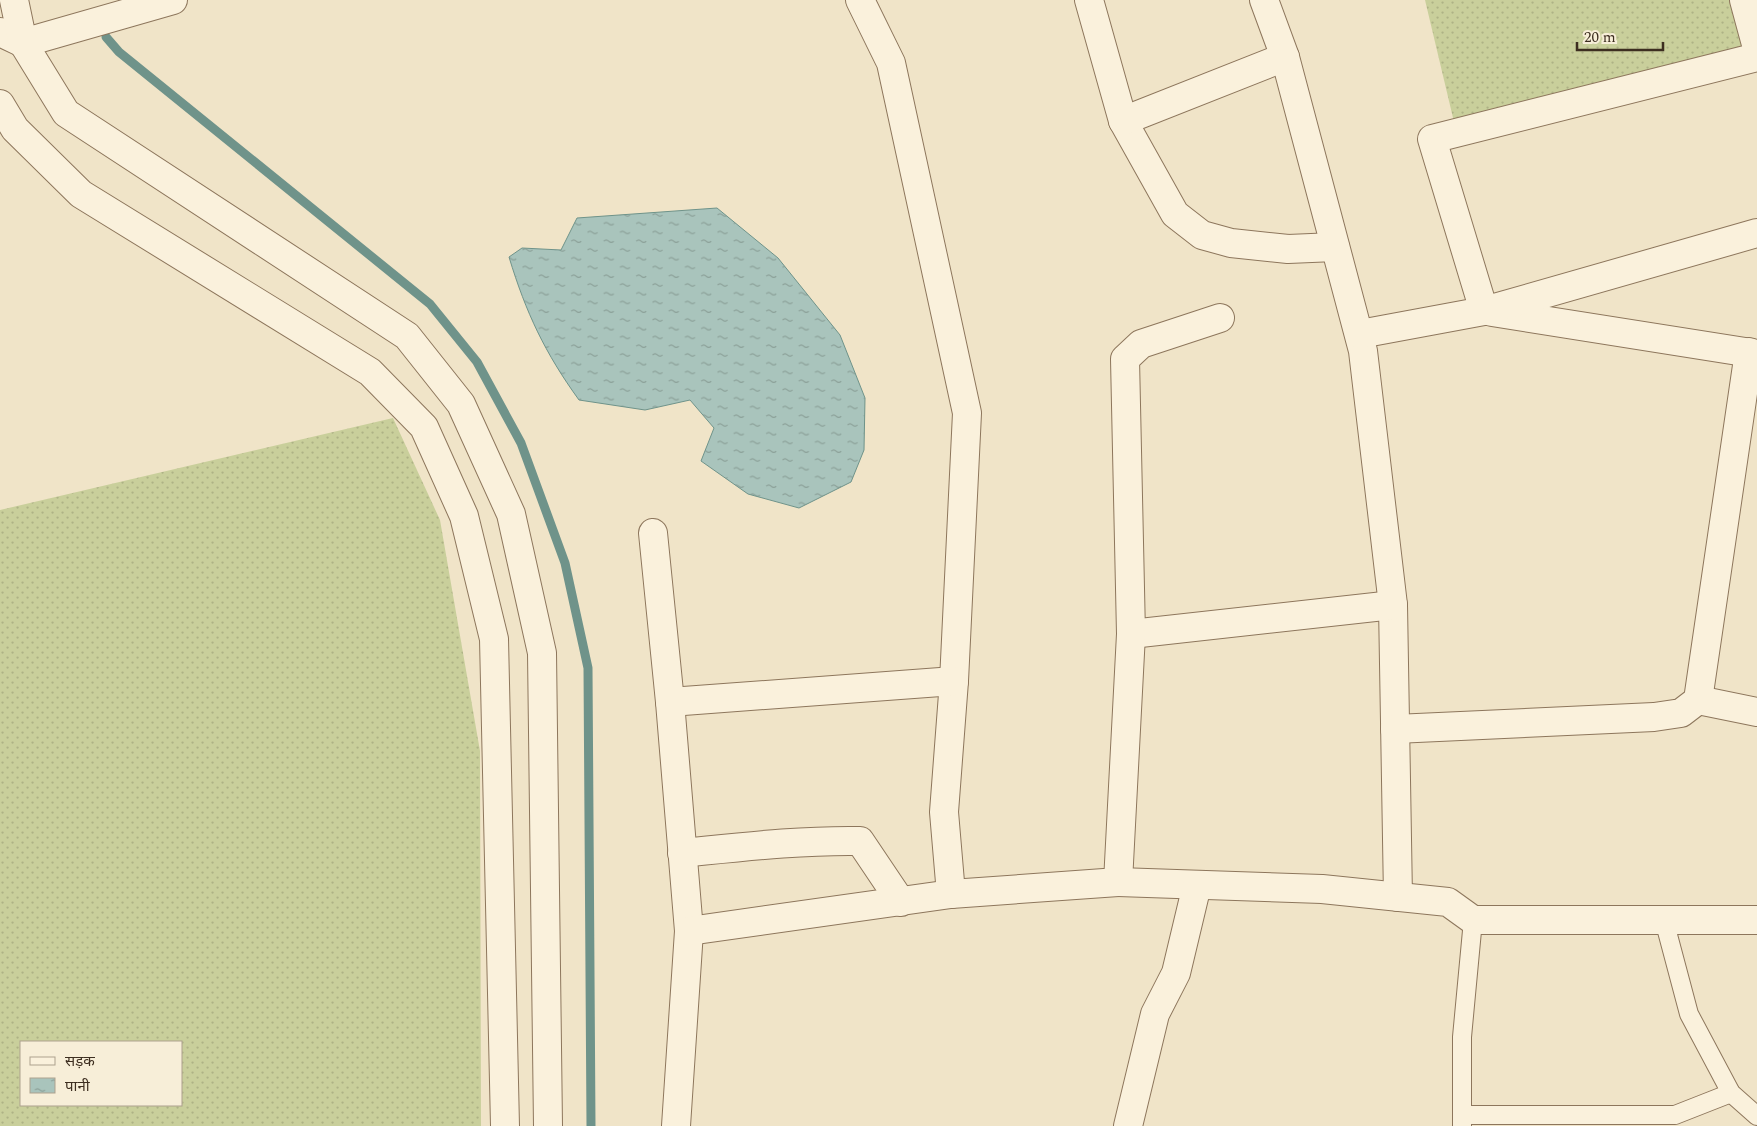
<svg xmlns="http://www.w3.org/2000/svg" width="1757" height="1126" font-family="Spectral,'Noto Sans Devanagari',serif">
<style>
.grass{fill:url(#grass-dots);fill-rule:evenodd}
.water{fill:url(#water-ripples);stroke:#6f938a}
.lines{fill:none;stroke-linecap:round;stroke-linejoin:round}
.stream{stroke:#6f938a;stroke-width:9}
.service-casing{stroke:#8d765c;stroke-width:20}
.minor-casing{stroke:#8d765c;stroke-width:30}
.tertiary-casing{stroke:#8d765c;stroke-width:30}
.service{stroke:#faf1dc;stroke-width:18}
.minor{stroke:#faf1dc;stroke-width:28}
.tertiary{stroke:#faf1dc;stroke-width:28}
</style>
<defs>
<pattern id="grass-dots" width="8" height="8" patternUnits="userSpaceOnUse" patternTransform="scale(1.25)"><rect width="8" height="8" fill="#c9cf9b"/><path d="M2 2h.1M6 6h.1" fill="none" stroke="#aeb285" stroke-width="1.8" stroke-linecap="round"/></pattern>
<pattern id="water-ripples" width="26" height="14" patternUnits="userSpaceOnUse" patternTransform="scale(1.25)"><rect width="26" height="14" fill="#a9c4bc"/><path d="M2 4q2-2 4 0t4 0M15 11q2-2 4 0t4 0" fill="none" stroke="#8ba098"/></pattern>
</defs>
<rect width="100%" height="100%" fill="#f0e4c8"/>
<g class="grass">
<polygon points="1425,0 1737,0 1751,49 1454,122"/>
<path d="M393 418 440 520 480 751 481 1126H0V510ZM181 1042V1105H21V1042Z"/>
</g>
<path class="water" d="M717 208 778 258 840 335 865 398 864 450 851 482 799 508 748 494 701 461 714 428 690 400 645 410 579 400C545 353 526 313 509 257L522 248 561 250 577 218Z"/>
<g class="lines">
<polyline class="stream" points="106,37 119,52 430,304 477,362 521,443 565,563 588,668 591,1126"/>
<defs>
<g id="service">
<polyline points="1664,920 1689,1014 1731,1093 1757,1116"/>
<polyline points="1462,1115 1675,1115 1731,1093"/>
<polyline points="1462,1126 1462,1037 1473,920"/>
</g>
<g id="minor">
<polyline points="860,0 891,63 967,413 954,681 944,812 951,894"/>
<polyline points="1089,0 1123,121 1175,214 1202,235 1231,243 1288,249 1335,247"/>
<polyline points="1264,0 1285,57 1363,351 1393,605 1398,897"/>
<polyline points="1744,0 1757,48"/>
<polyline points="0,32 23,43 173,0"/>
<polyline points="1123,121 1285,57"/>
<polyline points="1484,311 1432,139 1757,57"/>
<polyline points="1492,312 1757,354"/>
<polyline points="1360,334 1484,311 1757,233"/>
<polyline points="653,533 670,702 954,681"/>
<polyline points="1131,634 1393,605"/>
<polyline points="1698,700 1757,712"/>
<polyline points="670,702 689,931 676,1126"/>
<polyline points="1395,729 1654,717 1681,713 1698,700 1749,352"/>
<path d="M682 853C742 847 800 840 860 841L901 902"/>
<polyline points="1118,882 1322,889 1448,902 1473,920 1757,920"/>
<polyline points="689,931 951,894 1118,882 1131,634 1125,359 1141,344 1220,318"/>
<polyline points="1128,1126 1155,1014 1176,973 1197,885"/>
</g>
<g id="tertiary">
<polyline points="14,0 23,43 66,113 407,336 461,404 511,514 542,653 548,1126"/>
<polyline points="0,104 15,129 81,194 370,372 424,427 464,516 494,639 505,1126"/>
</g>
</defs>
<use href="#service" class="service-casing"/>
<use href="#minor" class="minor-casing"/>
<use href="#tertiary" class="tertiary-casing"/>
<use href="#service" class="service"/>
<use href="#minor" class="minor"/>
<use href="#tertiary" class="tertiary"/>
</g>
<rect x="20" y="1041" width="162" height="65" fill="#f7eed8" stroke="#ada18e"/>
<rect x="30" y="1057" width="25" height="8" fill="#faf1dc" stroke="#ada18e"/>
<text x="65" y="1066" font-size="15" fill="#3d2e20">सड़क</text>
<rect x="30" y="1078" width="25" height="15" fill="url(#water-ripples)" stroke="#ada18e"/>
<text x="65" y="1091" font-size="15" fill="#3d2e20">पानी</text>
<path d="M1577 42v8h86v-8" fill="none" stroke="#3d2e20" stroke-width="2.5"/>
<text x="1584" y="42" font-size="15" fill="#3d2e20" stroke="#f7eed8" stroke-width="4" paint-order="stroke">20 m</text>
</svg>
